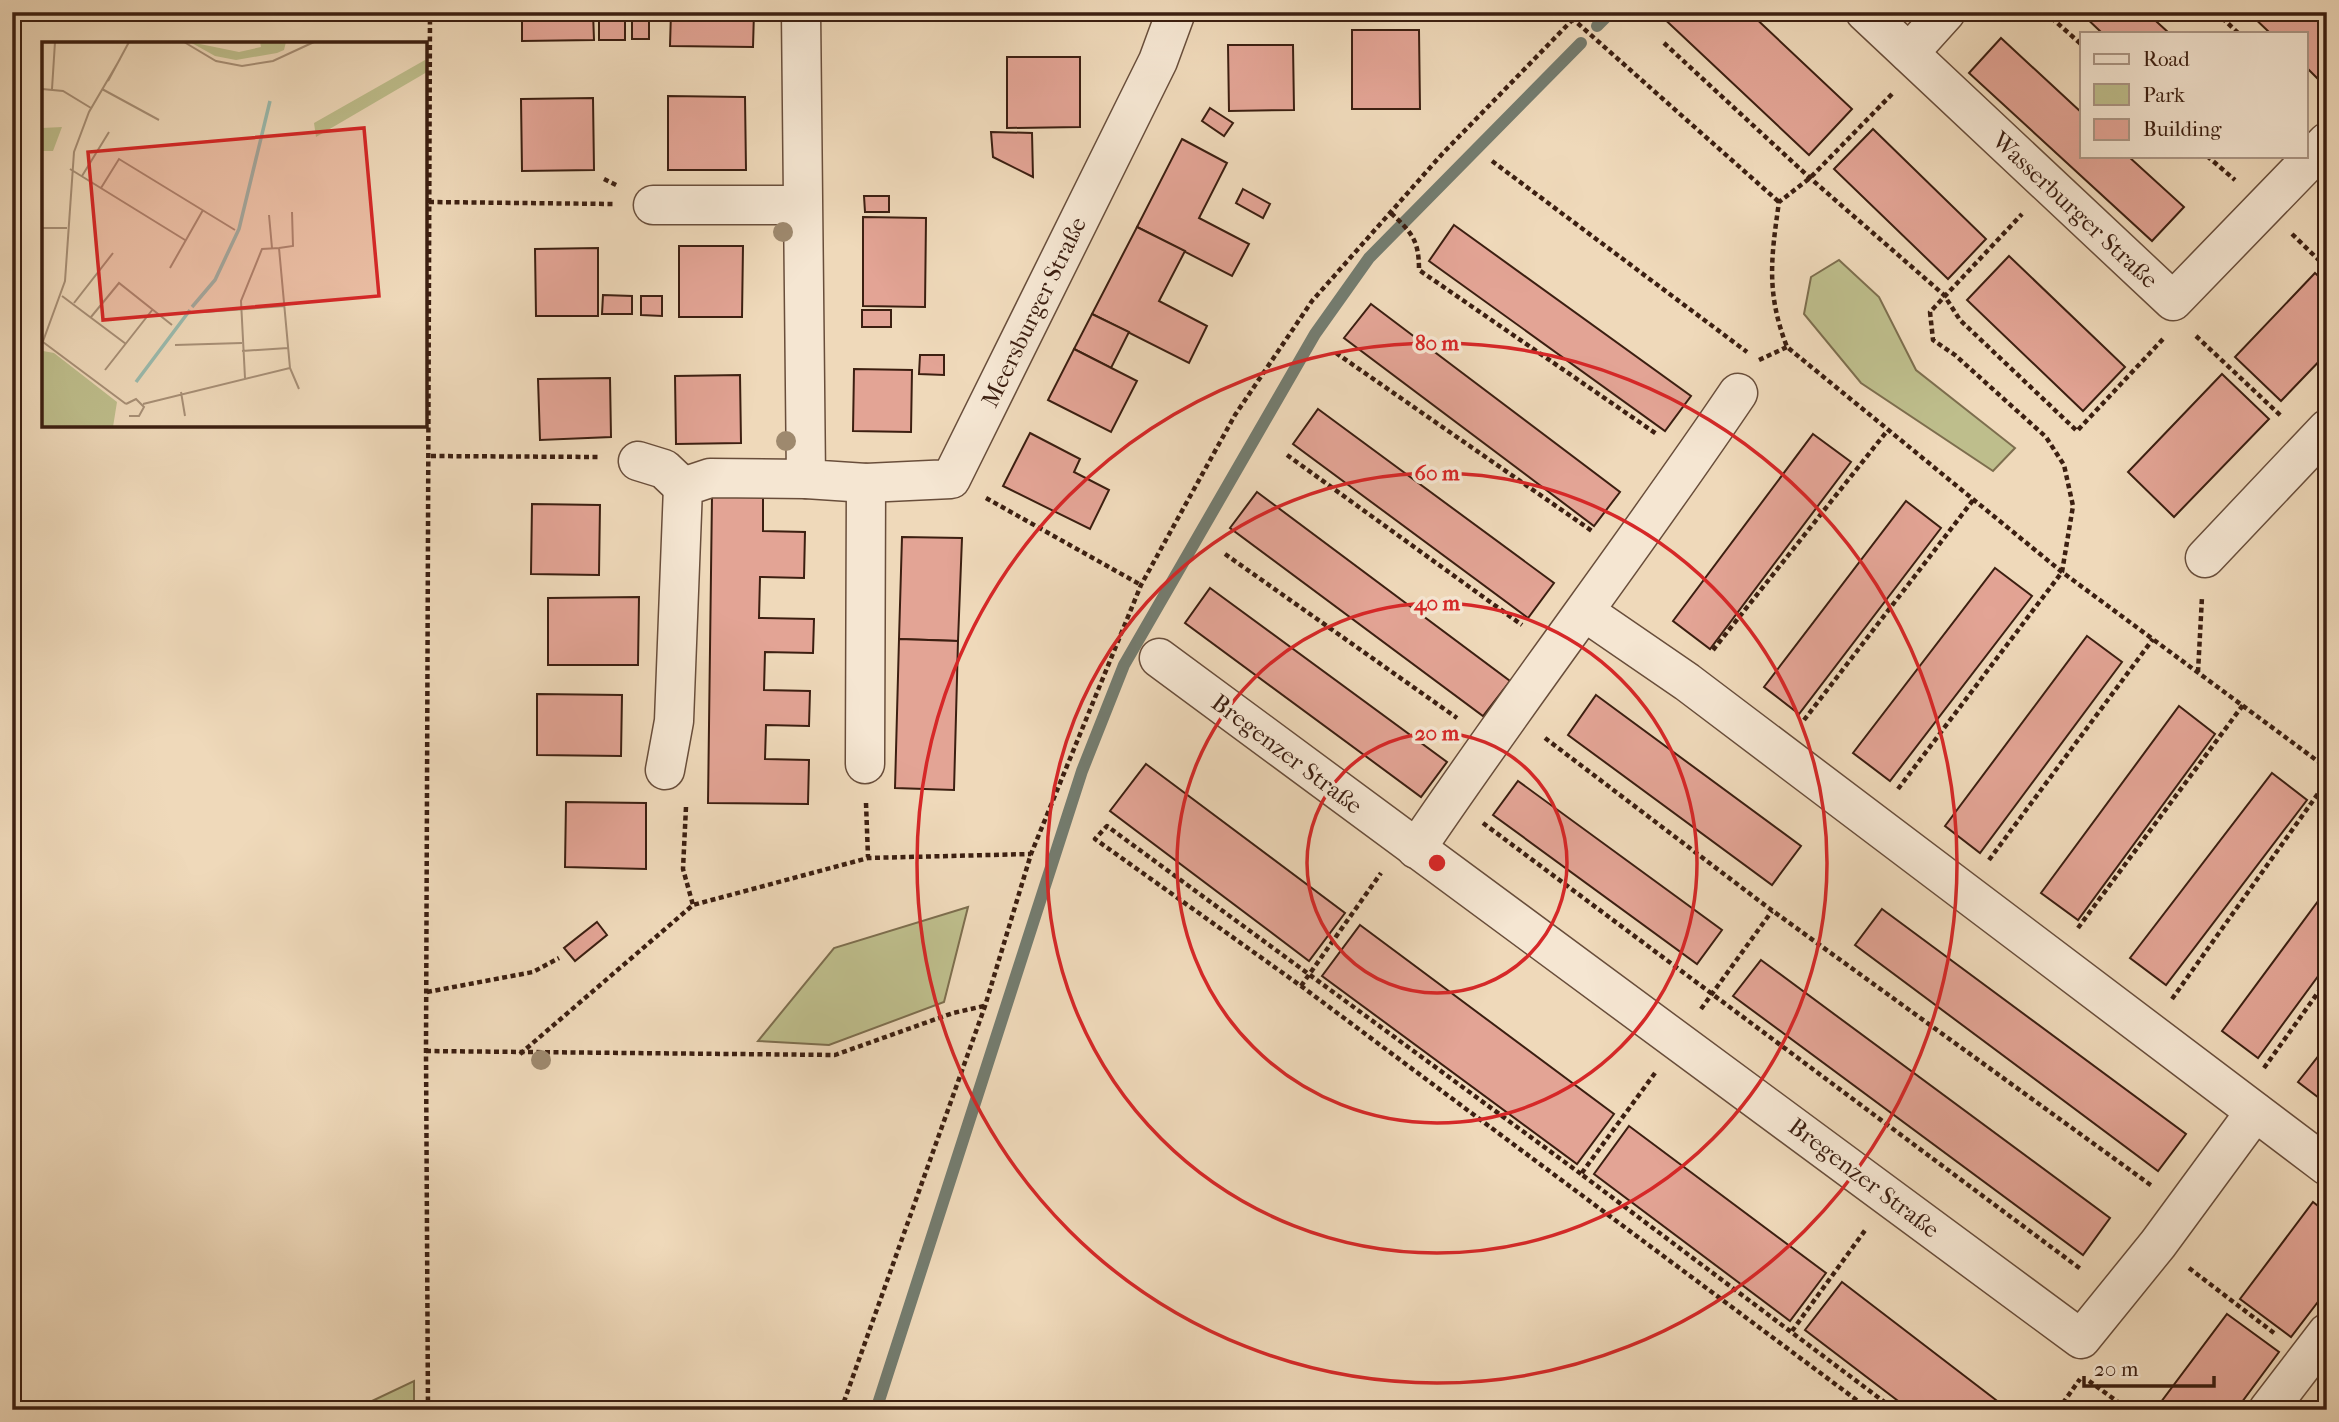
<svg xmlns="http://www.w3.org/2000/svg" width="2339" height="1422" font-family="'IM FELL French Canon',serif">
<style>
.green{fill:#bebe8c;stroke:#7d6e4e;stroke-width:2}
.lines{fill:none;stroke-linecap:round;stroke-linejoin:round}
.stream{stroke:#747c6f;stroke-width:12}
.building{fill:#e3a495;stroke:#3c1f11;stroke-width:2}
.minor-casing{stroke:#694e3b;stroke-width:41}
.path{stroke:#3c1f11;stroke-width:4.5;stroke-dasharray:5 3.5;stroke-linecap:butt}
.minor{stroke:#f5e6d2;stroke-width:38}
.tree{fill:#9e896e}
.ring{fill:none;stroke:#d62828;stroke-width:3.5}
.labels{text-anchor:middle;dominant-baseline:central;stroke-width:7;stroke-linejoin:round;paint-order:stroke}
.street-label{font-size:24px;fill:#3c1f11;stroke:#f5e6d2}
.inset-river{fill:none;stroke:#9abaad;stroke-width:3.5}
.inset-road{fill:none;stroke:#a78f76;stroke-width:2}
.view{fill:#d62828;fill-opacity:0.15;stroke:#d62828;stroke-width:3.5}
.inset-edge{fill:none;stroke:#3c1f11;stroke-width:3.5}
.centre{fill:#d62828;stroke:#f5e6d2;stroke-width:3.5}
.ring-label{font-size:21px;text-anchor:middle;font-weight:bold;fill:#d62828;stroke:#f5e6d2;stroke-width:7;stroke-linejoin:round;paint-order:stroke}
</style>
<rect width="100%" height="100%" fill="#efd9ba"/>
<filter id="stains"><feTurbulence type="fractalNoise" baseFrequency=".00286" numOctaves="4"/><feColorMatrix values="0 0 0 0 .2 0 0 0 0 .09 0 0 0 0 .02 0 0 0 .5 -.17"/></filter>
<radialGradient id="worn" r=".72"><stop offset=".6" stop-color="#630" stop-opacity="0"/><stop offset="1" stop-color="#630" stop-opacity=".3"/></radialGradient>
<g class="green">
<polygon points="1839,260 1879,297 1916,370 2015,448 1993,471 1861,383 1804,314 1811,277"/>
<polygon points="968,907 944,1002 829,1045 758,1041 834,948"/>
<polygon points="414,1381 414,1410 353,1410"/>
</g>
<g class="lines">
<g class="stream">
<polyline points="1597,26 1611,12"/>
<polyline points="876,1410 1082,771 1124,665 1315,334 1369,258 1581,43"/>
</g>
</g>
<g class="building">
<polygon points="522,12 593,12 594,40 522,41"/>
<polygon points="671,12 754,12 753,47 670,46"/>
<polygon points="1657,12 1749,12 1852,109 1809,155"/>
<polygon points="2080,12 2146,12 2169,33 2102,33"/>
<polygon points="2248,12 2315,12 2327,23 2327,67 2317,78 2306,67 2306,33 2270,33"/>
<rect x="599" y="19" width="26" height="21"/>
<rect x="632" y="19" width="17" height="20"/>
<polygon points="1352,30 1419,30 1420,109 1352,109"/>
<polygon points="2001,38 2082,113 2082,156 2128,156 2184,207 2152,241 1969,73"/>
<polygon points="1228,45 1293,45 1294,110 1229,111"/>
<polygon points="1007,57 1080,57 1080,127 1007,128"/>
<polygon points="668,96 745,97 746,170 668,170"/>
<polygon points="593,98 594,170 522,171 521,99"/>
<polygon points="1210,108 1233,123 1224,136 1202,121"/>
<polygon points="1873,129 1986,239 1948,279 1834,169"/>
<polygon points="991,132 1032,133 1033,177 993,157"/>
<polygon points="1182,139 1227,163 1199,218 1249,244 1232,276 1137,227"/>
<polygon points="1243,189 1270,204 1263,218 1236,203"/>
<polygon points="864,196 889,196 889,212 865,212"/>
<polygon points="863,217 926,218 925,307 863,306"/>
<polygon points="1454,225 1691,396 1665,431 1429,261"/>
<polygon points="1137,227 1185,251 1159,301 1207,326 1189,363 1092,314"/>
<polygon points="679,246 743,246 742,317 679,317"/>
<polygon points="598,248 598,316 536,316 535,249"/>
<polygon points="2009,256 2125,367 2083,411 1967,300"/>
<polygon points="2315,273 2327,284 2327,353 2281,401 2235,357"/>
<polygon points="603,295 632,296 632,314 602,314"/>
<polygon points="641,296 662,296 662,316 641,315"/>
<polygon points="1371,304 1620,492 1594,526 1344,338"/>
<rect x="862" y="310" width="29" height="17"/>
<polygon points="1092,314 1129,332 1111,368 1074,349"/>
<polygon points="1074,349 1137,381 1111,432 1048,400"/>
<polygon points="920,355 944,355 944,375 919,374"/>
<polygon points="854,369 912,370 911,432 853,431"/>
<polygon points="2222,374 2269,419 2174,517 2128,472"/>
<polygon points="740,375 741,443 676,444 675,376"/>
<polygon points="610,378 611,437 540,440 538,379"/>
<polygon points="1318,409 1554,583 1528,618 1293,444"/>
<polygon points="1030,433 1080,459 1074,472 1109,490 1090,529 1003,486"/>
<polygon points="1813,434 1851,462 1710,649 1673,621"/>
<polygon points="1257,492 1510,681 1483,716 1230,528"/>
<polygon points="712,496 763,497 763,531 805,532 804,578 760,577 759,618 814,619 813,653 765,652 764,690 810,691 809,726 766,725 765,759 809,760 808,804 708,803"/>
<polygon points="1906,501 1941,528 1799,714 1764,687"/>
<polygon points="532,504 600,505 599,575 531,574"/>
<polygon points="902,537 962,538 958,641 899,639"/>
<polygon points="1995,568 2032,596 1890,781 1853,753"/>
<polygon points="1210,588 1447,762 1421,797 1185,623"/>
<polygon points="639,597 638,665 548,665 548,598"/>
<polygon points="2087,636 2122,662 1980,853 1945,826"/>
<polygon points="899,639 958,641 954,790 895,788"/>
<polygon points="537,694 622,695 621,756 537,755"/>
<polygon points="1596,695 1801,846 1772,885 1568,735"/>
<polygon points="2179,706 2215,734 2078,920 2041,893"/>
<polygon points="1146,764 1345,913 1309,961 1110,811"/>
<polygon points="2272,773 2307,800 2166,985 2130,958"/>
<polygon points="1518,781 1722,930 1697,964 1493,815"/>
<polygon points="566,802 646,803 646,869 565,867"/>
<polygon points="2327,889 2327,964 2258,1058 2222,1031"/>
<polygon points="1882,909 2186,1134 2158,1171 1855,945"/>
<polygon points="597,922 607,935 575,961 564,948"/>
<polygon points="1360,925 1614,1114 1577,1164 1322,976"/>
<polygon points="1761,960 2110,1218 2083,1255 1733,996"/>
<polygon points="2327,1045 2327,1104 2298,1082"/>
<polygon points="1629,1126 1826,1273 1790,1321 1594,1174"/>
<polygon points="2313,1202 2327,1213 2327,1290 2291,1337 2240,1299"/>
<polygon points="1842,1282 2009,1410 1910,1410 1805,1330"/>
<polygon points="2227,1314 2279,1352 2236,1410 2155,1410"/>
<polygon points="2327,1395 2327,1410 2316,1410"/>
</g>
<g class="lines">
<defs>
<g id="minor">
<polyline points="801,12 806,479 866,483 951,479 1158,61 1176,12"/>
<polyline points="1865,12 2173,301 2327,142"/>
<polyline points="1909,53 1946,12"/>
<polyline points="653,205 802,205"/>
<polyline points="638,461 664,469 683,487"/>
<polyline points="2205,558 2327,429"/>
<polyline points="1585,612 1687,682 2327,1166"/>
<polyline points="1159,658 2081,1339 2158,1244 2255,1112"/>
<polyline points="865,764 866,483"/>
<polyline points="665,770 674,721 683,487 710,478 806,479"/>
<path d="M1416 849C1520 695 1634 547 1738 393"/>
<polyline points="2268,1410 2327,1333"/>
</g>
</defs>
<use href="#minor" class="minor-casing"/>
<g class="path">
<polyline points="1565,12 1779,202"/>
<polyline points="2045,12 2082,45"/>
<polyline points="2216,12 2238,33"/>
<polyline points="1664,43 1810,178 1944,295 1960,320 2077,431 2163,339"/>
<path d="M1892 94 1810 178 1779 202C1771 258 1766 293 1787 347L2062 572 2327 768"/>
<polyline points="2207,156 2235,180"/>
<polyline points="1492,161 1747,352"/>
<polyline points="604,179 618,186"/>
<polyline points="429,202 613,204"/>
<path d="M1391 213C1412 233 1419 240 1419 270L1658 435"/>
<polyline points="2292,234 2327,268"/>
<polyline points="2196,336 2281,416"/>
<polyline points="1336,353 1592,531"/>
<polyline points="1759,360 1787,347"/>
<polyline points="1287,455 1522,625"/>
<polyline points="431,456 599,457"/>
<polyline points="986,498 1141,585"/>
<polyline points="1225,554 1457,718"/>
<polyline points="1713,650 1887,431"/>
<polyline points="2198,672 2202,597"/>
<polyline points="1804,720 1974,499"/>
<polyline points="1545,738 1766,906 2152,1186"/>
<polyline points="1898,789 2062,572 2073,506 2064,465 2046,437 1955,355 1933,340 1930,312 2022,214"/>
<polyline points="866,803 868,857"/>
<polyline points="686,807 683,869 693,905"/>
<polyline points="1483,823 2082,1270"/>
<polyline points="1989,860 2153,639"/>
<polyline points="2078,928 2243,705"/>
<polyline points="1301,986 1381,873"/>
<polyline points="427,992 533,972 559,958"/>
<polyline points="2172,999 2327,781"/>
<polyline points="1701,1009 1772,911"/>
<polyline points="426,1051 835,1055 953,1013 984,1006"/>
<polyline points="520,1054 693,905 868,858 1031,854"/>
<polyline points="2264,1068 2327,980"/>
<polyline points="1655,1073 1581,1174 1895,1410"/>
<polyline points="1581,1174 1107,826 1095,839 1301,986 1870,1410"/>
<polyline points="2189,1268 2274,1333"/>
<polyline points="1792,1331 1866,1229"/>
<polyline points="2089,1381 2129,1410"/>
<polyline points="428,1410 426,1051 430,12"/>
<polyline points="841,1410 985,1006 1031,854 1141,585 1235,415 1312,301 1443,153 1580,12"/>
<polyline points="2058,1410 2080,1379"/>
</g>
<use href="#minor" class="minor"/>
</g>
<g class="tree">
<circle cx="783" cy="232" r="10"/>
<circle cx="786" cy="441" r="10"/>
<circle cx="541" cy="1060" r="10"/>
</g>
<g class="ring">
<circle cx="1437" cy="863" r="130"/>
<circle cx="1437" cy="863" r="260"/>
<circle cx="1437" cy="863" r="390"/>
<circle cx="1437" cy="863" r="520"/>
</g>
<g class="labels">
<g class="street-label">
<text transform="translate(2075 210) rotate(43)">Wasserburger Straße</text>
<text transform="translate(1034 312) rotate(-64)">Meersburger Straße</text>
<text transform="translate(1287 754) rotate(37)">Bregenzer Straße</text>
<text transform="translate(1864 1178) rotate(37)">Bregenzer Straße</text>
</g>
</g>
<g transform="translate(42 42)">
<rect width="385" height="385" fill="#efd9ba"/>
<path d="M148 0 197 10 219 5 218 0H244L242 8 235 11 194 18 173 14ZM383 18 385 30 274 95 272 81ZM20 85 11 109H0V86ZM1 309 12 311 75 360 71 385H0Z" fill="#bebe8c"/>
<path class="inset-river" d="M150 265 173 238 197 187 228 59M94 340 148 268"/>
<path class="inset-road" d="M142 0 174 19 200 24 231 19 272 0M66 39 87 0M0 47 21 49 49 66M10 47 13 0M60 47 117 78M28 127 143 198M40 134 67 90M59 146 77 117 193 188M227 173 230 206M0 186H25M237 206 251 204 250 170M128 226 161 168M20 254 84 302M32 261 71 211M163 270 242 264M49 275 77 241 130 283M1 300 84 362M0 302 23 239 32 110 47 70 78 17M133 303 200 301M200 309 246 306M248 326 257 347M63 328 111 267M139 350 143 374M84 362 94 357 102 365 97 374H87M101 362 248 326 237 206 220 207 199 259 203 336"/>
<path class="view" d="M322 86 337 254 61 278 46 110Z"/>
<rect width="385" height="385" class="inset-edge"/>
</g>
<circle cx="1437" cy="863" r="10" class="centre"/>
<g class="ring-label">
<text x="1437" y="350">80 m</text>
<text x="1437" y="480">60 m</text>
<text x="1437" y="610">40 m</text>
<text x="1437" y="740">20 m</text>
</g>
<rect width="2339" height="1422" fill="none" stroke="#efd9ba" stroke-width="42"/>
<rect x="14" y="14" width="2311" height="1394" fill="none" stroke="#3c1f11" stroke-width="3.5"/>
<rect x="21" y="21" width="2297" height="1380" fill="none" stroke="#3c1f11" stroke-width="2"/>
<rect x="2080" y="32" width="228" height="126" fill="#f5e6d2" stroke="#ab9685" stroke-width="2"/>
<rect x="2094" y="54" width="35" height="10" fill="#f5e6d2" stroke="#ab9685" stroke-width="2"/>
<text x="2143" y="66" font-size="21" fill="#3c1f11">Road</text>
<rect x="2094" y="84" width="35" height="21" fill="#bebe8c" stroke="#ab9685" stroke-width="2"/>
<text x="2143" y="102" font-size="21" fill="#3c1f11">Park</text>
<rect x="2094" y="119" width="35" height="21" fill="#e3a495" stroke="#ab9685" stroke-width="2"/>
<text x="2143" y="136" font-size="21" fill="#3c1f11">Building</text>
<path d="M2084 1376v10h130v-10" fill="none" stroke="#3c1f11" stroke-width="3.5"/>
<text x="2094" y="1376" font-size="21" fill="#3c1f11" stroke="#f5e6d2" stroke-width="5" paint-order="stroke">20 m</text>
<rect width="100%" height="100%" filter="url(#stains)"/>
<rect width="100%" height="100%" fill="url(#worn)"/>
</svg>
